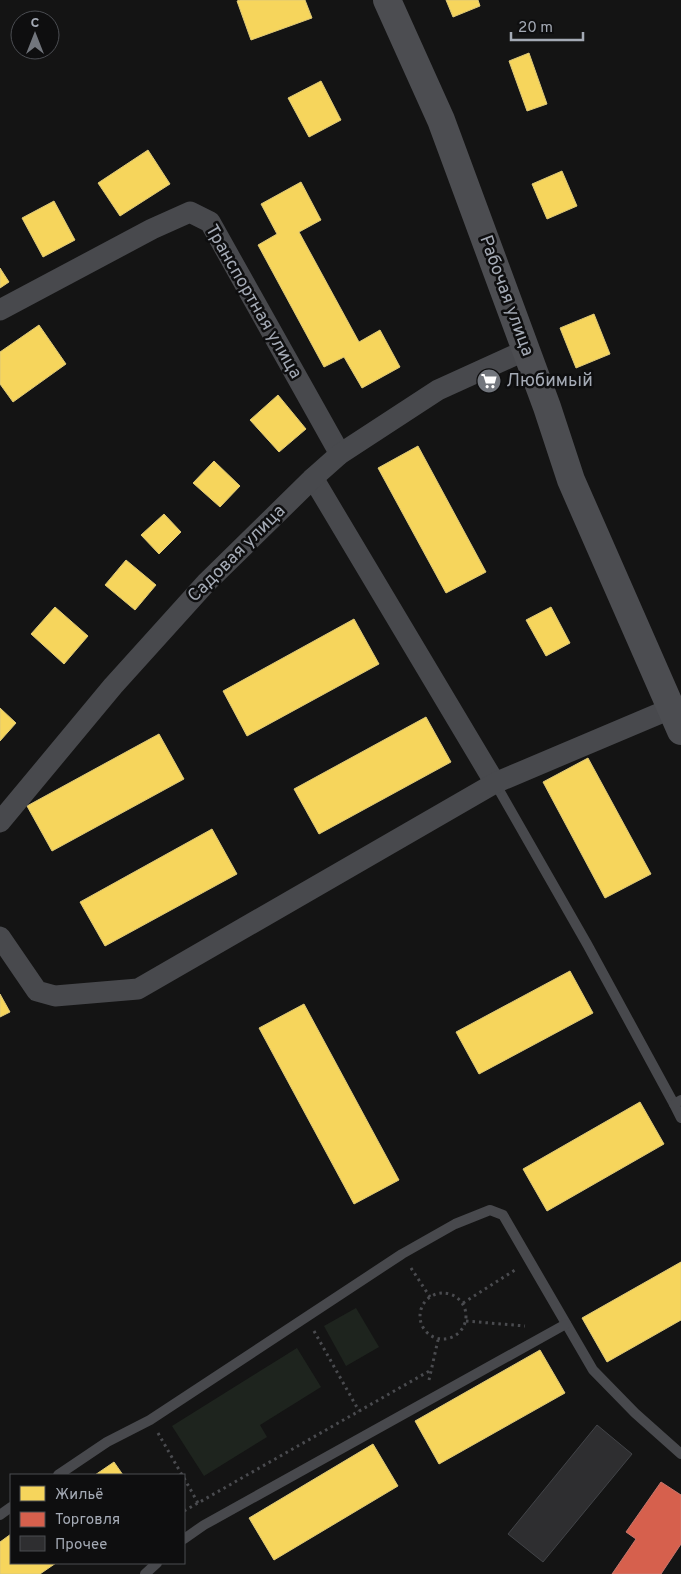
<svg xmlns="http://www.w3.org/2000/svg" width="681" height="1574" font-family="Overpass,sans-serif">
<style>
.green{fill:#1e241e}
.homes{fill:#f6d55c;stroke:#ddc877}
.shops{fill:#d6604d;stroke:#c7766c}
.building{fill:#2e2e30;stroke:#424448}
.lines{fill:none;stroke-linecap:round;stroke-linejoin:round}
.path{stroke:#4a4b4f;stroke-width:3;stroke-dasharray:2.5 4;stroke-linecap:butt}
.service{stroke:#48494d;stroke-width:10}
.minor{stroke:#48494d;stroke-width:21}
.secondary{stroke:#4c4d51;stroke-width:28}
.labels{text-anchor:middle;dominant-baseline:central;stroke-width:5;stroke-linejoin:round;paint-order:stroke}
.street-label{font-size:18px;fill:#a4aab5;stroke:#0e0e0f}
.poi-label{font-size:18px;fill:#a4aab5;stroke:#0e0e0f;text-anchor:start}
</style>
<rect width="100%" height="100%" fill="#141414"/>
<g class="green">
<polygon points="356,1308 379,1347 346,1366 324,1326"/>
<polygon points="297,1348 321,1387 260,1425 267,1437 204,1476 172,1426"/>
</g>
<g class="homes">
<polygon points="240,0 305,0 312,18 251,40 237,1"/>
<polygon points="446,0 478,0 480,6 453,17"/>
<polygon points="529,53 547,104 527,111 509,61"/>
<polygon points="321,81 341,120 309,137 288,98"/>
<polygon points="148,150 170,184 120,216 98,183"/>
<polygon points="562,171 577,206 547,219 532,184"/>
<polygon points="301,182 321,220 299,232 359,342 380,330 400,367 362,388 344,357 324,367 258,245 277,234 261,204"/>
<polygon points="54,201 75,240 43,257 22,218"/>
<polygon points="0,268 9,282 0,288"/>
<polygon points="594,314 610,354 576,368 560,328"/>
<polygon points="39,325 66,364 13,402 0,384 0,352"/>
<polygon points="278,395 306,429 279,452 250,420"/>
<polygon points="418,446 486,572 446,593 378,468"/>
<polygon points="214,461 240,486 220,507 193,483"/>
<polygon points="164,514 181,532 159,554 141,535"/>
<polygon points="126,560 156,585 135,610 105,585"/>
<polygon points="55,607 88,636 64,664 31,634"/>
<polygon points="551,607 570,643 546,656 526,620"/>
<polygon points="354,619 379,664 247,736 223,691"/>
<polygon points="0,708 16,723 0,741"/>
<polygon points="426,717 451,762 319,834 294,789"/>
<polygon points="159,734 184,779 52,851 27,806"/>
<polygon points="588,758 651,874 605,898 543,782"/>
<polygon points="212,829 237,874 105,946 80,902"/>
<polygon points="570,971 593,1013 479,1074 456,1032"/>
<polygon points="0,994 10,1012 0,1017"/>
<polygon points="304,1004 399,1180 354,1204 259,1028"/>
<polygon points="640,1102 664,1144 547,1211 523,1169"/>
<polygon points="681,1262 681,1320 607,1362 582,1318"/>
<polygon points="540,1350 565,1393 439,1464 415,1421"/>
<polygon points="373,1444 398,1486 274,1560 249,1518"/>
<polygon points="114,1462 123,1475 95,1475"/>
<polygon points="11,1534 11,1563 56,1563 40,1574 0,1574 0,1542"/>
</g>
<polygon class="shops" points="661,1482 681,1495 681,1544 661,1574 612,1574 636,1539 626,1532"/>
<polygon class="building" points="597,1425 632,1454 543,1562 508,1534"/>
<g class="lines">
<g class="path">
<polyline points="411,1268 430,1297"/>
<circle cx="443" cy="1316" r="23"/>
<polyline points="463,1303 515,1270"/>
<polyline points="466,1321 525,1326"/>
<polyline points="314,1331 359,1411"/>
<polyline points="429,1380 438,1340"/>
<polyline points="158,1433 182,1475"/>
<polyline points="184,1478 198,1503"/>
<polyline points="184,1511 431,1370"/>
</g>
<g class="service">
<polyline points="495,783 587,944 674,1104"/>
<polyline points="681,1100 674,1104 681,1118"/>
<polyline points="58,1475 107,1442 150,1420 402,1254 455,1224 490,1210 503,1215 593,1370 635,1413 681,1454"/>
<polyline points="0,1515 11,1507"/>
<polyline points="184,1539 204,1525 566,1324"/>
<polyline points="145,1574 157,1563"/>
</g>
<g class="minor">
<polyline points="0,310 152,229 190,212 210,222 340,454"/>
<polyline points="313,478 495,783"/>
<polyline points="0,822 113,686 206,583 313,478 340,454 438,390 526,350"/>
<polyline points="0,937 37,991 55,996 138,989 495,783 670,709"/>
</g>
<polyline class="secondary" points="387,0 441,120 547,407 571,480 681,731"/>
</g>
<defs>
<symbol id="supermarket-disc" viewBox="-11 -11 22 22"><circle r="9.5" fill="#72767d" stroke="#0e0e0f"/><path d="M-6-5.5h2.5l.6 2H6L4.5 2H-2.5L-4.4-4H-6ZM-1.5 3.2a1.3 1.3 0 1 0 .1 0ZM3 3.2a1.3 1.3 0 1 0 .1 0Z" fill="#fff"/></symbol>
</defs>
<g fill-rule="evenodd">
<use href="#supermarket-disc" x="475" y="367" width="28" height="28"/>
</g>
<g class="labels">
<g class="street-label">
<text transform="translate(506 296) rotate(70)">Рабочая улица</text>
<text transform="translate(253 302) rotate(60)">Транспортная улица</text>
<text transform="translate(237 554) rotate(-45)">Садовая улица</text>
</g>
<g class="poi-label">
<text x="506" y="381">Любимый</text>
</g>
</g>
<rect x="10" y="1474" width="175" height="90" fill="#0e0e0f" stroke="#4a4c51"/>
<rect x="20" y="1486" width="25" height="15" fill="#f6d55c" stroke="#4a4c51"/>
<text x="55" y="1499" font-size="15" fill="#a4aab5">Жильё</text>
<rect x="20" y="1512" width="25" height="15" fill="#d6604d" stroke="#4a4c51"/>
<text x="55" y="1524" font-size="15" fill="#a4aab5">Торговля</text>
<rect x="20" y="1536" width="25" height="15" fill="#2e2e30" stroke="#4a4c51"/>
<text x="55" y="1549" font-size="15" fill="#a4aab5">Прочее</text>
<g transform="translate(35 35)"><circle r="24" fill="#0e0e0f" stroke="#4a4c51"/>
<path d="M0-4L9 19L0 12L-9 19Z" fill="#72767d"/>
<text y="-8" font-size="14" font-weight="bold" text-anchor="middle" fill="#a4aab5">С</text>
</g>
<path d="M511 32v8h72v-8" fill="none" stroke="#a4aab5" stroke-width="2.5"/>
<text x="518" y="32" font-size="15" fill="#a4aab5" stroke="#0e0e0f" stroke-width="4" paint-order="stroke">20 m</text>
</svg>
